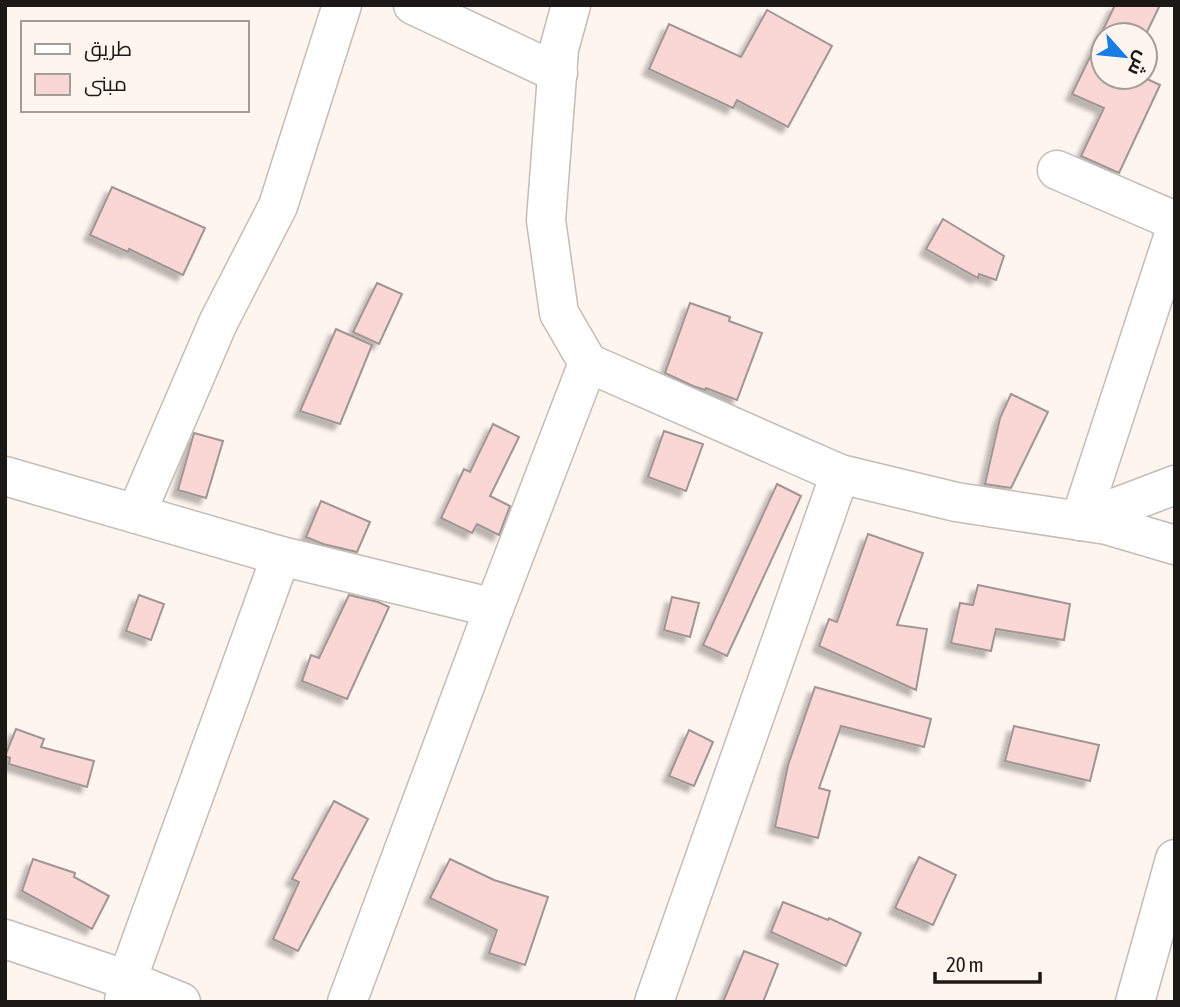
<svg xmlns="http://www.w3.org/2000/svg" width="1180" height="1007" font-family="'Asap Condensed',Cairo,sans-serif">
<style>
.building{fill:#fad7d5;stroke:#9f9594;stroke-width:2;filter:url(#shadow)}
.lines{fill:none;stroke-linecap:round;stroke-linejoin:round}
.minor-casing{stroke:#c4bcb7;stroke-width:41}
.minor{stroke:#fff;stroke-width:38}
</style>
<defs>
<filter id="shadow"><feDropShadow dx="-6" dy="6" stdDeviation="2" flood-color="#0004"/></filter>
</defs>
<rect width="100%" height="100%" fill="#fef5ef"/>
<g class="building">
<polygon points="1115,5 1160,5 1145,36 1103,35 1103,77 1143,77 1160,85 1119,173 1081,156 1104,108 1072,94"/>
<polygon points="767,10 832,46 788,127 737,100 733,108 649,69 669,24 741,57"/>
<polygon points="112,187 205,228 183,275 129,249 128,252 90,235"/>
<polygon points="943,219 1004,256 996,280 979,274 978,278 926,249"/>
<polygon points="377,283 402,294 379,344 353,332"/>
<polygon points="690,303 730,317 729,321 762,333 737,400 706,388 705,390 693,386 665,373"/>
<polygon points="336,329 372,345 340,424 300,411"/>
<polygon points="1011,394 1048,412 1011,488 985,484 1000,418"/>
<polygon points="493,424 519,437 490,496 510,506 499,535 477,524 472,533 441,518 464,469 470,472"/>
<polygon points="664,431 703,444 686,491 648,477"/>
<polygon points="194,433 223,441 206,498 178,490"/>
<polygon points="777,484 801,496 727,656 703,645"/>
<polygon points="321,501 370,522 357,552 323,544 306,537"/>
<polygon points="868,534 923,553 897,625 927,629 916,690 819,646 829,619 837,622"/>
<polygon points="978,585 1070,604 1064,640 996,629 991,651 951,643 960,603 973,605"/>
<polygon points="139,595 164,604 151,640 126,631"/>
<polygon points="349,595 378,602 389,607 347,699 302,681 311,655 319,658"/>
<polygon points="672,597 699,603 690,637 664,630"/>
<polygon points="815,687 931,719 924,747 841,726 819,788 830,791 818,838 775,827 788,765"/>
<polygon points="1014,726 1099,745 1090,781 1005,761"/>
<polygon points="16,729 44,739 41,747 94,761 87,787 9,764 10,758 5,756"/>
<polygon points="689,730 713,742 694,786 669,776"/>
<polygon points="334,801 368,819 298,951 273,939 299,882 292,879"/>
<polygon points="919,857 956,875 933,925 895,908"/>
<polygon points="33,859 75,873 74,877 109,896 92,929 22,891"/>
<polygon points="450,859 494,880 548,897 525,965 489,953 497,930 430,898"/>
<polygon points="783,902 828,920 829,918 861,933 846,966 771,932"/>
<polygon points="744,951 778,964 763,1002 723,1002"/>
</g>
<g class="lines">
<defs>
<g id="minor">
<polyline points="413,5 558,73"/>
<polyline points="571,5 559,49 546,220 559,313 588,363 840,474 956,502 1107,525 1175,545"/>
<polyline points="1057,170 1175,221"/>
<polyline points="5,476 281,556 494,608"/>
<polyline points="136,514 218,323 278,206 342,5"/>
<polyline points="1080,521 1175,231"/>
<polyline points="1080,521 1175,485"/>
<polyline points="5,939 127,980 181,1002"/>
<polyline points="124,1002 127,980 281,556"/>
<polyline points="347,1002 494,608 588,363"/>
<polyline points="654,1002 840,474"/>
<polyline points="1135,1002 1175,859"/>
</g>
</defs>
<use href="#minor" class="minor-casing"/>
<use href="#minor" class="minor"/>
</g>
<rect width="1180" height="1007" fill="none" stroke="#1b1816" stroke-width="14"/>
<rect x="21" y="21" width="228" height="91" fill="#fef5ef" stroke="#a39d98" stroke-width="2"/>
<rect x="35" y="44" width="35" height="10" fill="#ffffff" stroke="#a39d98" stroke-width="2"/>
<text x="84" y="56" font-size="21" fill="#1b1816">طريق</text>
<rect x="35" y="74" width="35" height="21" fill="#fad7d5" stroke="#a39d98" stroke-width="2"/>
<text x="84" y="91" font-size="21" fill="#1b1816">مبنى</text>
<g transform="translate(1124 56) rotate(117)"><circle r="33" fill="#fef5ef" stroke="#a39d98" stroke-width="2"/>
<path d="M0-5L12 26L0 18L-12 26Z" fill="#1a7de5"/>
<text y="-10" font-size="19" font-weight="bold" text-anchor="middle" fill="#1b1816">ش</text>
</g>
<path d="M935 972v10h105v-10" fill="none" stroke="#1b1816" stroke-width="3.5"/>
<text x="946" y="972" font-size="21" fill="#1b1816" stroke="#fef5ef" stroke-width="5" paint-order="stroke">20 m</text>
</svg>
